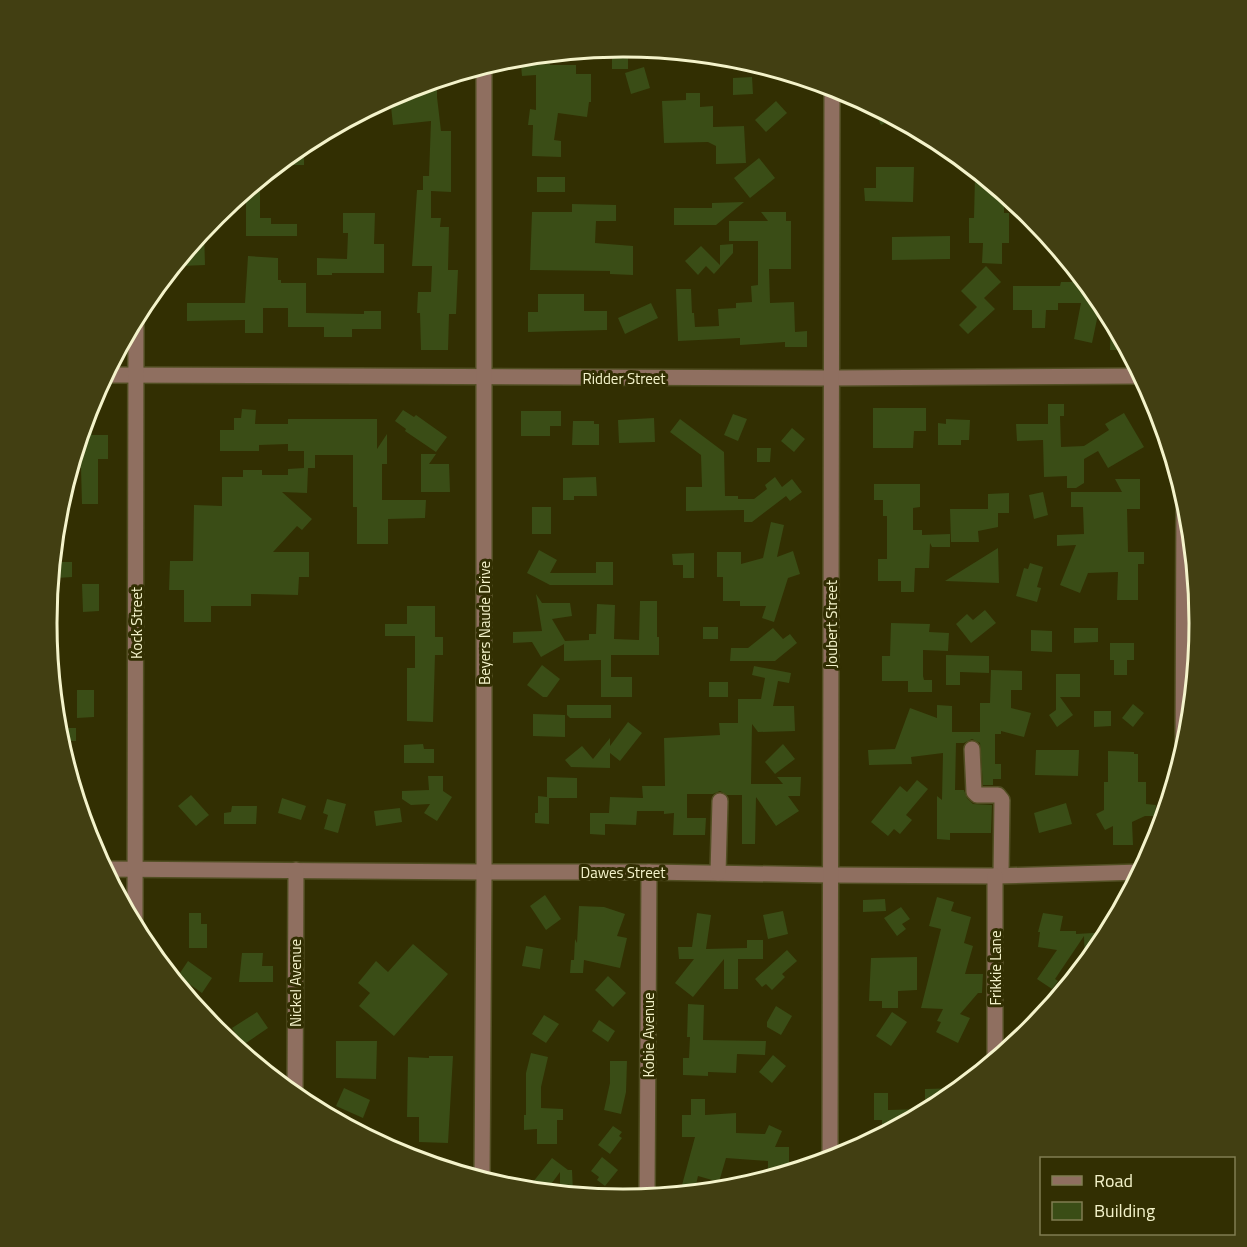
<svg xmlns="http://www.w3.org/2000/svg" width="1247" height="1247" font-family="'Titillium Web',sans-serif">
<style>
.building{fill:#3a4d16}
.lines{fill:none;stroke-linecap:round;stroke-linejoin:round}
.minor-casing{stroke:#514e22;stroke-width:18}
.minor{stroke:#8f6f60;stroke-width:15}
.labels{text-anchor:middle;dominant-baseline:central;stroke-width:6;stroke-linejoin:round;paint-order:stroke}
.street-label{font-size:15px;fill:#f4f3cb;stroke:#322f02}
.rim{fill:none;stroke:#f4f3cb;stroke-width:3}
</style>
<rect width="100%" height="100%" fill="#322f02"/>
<g class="building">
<rect x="612" y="53" width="16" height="16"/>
<polygon points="550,64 550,65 576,65 576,74 591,74 591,102 589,102 587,117 558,113 554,140 561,141 561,157 532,156 533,125 528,125 530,109 536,110 536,75 522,76 521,65"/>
<polygon points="644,67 650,88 631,94 625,73"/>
<polygon points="752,77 753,94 733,95 733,78"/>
<polygon points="437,80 437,97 441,131 451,131 451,192 431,191 431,218 441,218 440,227 449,227 448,270 458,270 456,314 449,314 448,350 421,350 420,313 417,313 418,292 431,292 432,266 412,266 417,190 423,190 423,176 429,176 431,121 393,125 390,97 403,90"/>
<polygon points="686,93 700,93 700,107 713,106 713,127 744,126 746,163 716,164 716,146 708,142 664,143 662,101 686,100"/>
<polygon points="776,101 787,113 766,132 755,120"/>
<polygon points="871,105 887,113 896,118 881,125"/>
<polygon points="290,154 304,154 304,165 277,165"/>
<polygon points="759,158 775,178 750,198 734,178"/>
<polygon points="876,167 914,167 913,202 865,201 864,188 876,188"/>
<rect x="537" y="177" width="28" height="15"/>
<polygon points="975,177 984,177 1004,193 1004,213 1009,213 1009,243 1002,243 1002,264 982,263 983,243 969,243 969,218 974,218"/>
<polygon points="260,179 260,218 271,218 271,224 297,224 297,236 246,236 246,201 233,201"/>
<polygon points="744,202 716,225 674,225 674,208 712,208 712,203"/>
<polygon points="572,204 616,205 616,221 596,221 595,243 633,246 633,275 610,274 610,271 530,270 532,212 572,212"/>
<polygon points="761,212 786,212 786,221 791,221 791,269 769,269 770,303 794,302 795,332 807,331 807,347 785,347 785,342 740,345 740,338 678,341 676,289 691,289 692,313 694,313 695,327 719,326 718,309 736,308 736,303 752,302 751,286 758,285 758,241 729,241 729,221 768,221"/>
<polygon points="343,213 375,213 374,244 384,244 384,273 332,273 332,275 317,275 317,258 347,259 348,233 343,233"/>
<polygon points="204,230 205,265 181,266 181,258"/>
<polygon points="950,236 950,259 892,260 892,237"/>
<polygon points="733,244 733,253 714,274 706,266 698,275 685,261 701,246 720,265 720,245"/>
<polygon points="248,256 278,258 278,280 281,280 281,283 306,283 306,313 364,314 364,311 381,311 381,329 352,329 352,337 324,337 324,327 288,327 288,308 263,308 263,333 245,333 245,320 187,321 187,303 245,303"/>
<polygon points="1072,265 1101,300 1092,343 1074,339 1081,303 1058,303 1058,310 1046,310 1045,328 1032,328 1032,310 1013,310 1013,286 1060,286 1061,282 1072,282"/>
<polygon points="986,266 1001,282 984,298 995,309 968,334 959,325 977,307 961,291"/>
<polygon points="538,294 584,294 584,311 607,311 607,330 528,332 528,312 538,312"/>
<polygon points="651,303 658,318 625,334 618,318"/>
<polygon points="1111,317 1124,342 1128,350 1110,350"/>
<polygon points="1048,404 1064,404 1064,416 1060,416 1061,447 1084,446 1109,430 1105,424 1124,413 1144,447 1108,468 1098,451 1084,459 1084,483 1076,488 1067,488 1067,476 1044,477 1043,440 1017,441 1016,424 1048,424"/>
<polygon points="90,405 93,405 92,435 108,435 108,459 98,459 98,504 82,504 81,468 78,468 78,443"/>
<polygon points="873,408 926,408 926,431 914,431 913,448 873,448"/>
<polygon points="242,409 256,410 255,424 288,424 288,419 377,419 377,449 387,434 387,464 382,464 382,500 426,500 425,518 388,519 388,544 357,544 357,507 353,507 353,455 315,455 315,468 308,468 307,493 282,492 312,519 302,530 297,526 273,552 309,552 309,577 299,577 298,595 251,594 251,606 211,606 211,622 184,622 184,590 169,590 170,561 193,561 194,505 222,506 222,477 243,477 243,470 262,470 262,475 288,475 288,469 304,468 304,451 288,451 288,444 259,445 259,451 220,451 220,430 234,430 234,418 241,418"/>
<polygon points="403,410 414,417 416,415 447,437 436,452 405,431 406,429 395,421"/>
<polygon points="521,411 561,411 561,426 550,426 550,436 521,436"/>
<polygon points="733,414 747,419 738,441 724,435"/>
<polygon points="654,418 655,442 619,443 618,420"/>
<polygon points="680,419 724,452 725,496 738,496 738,499 754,499 767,489 765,485 775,477 782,487 792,479 802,492 790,501 786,496 752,522 744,522 744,510 686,511 686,487 702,487 701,455 670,432"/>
<polygon points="946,419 970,420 969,440 961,440 961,445 938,445 938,423 946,424"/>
<polygon points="573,421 594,421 594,424 599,424 599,445 572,445"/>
<polygon points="792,428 805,439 794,452 781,441"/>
<polygon points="757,448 771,448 770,462 757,462"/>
<polygon points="421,454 436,454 429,464 449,464 450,492 421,492"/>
<polygon points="596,477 597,496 574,496 574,500 563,500 563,478"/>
<polygon points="1115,479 1140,479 1140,509 1127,509 1128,552 1144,552 1144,564 1138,564 1138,600 1117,600 1118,572 1088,573 1080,593 1060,585 1076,545 1057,546 1057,535 1084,534 1083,507 1071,507 1071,492 1122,492"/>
<polygon points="874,484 920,484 920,507 913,508 913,530 922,530 922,535 950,534 950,547 932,547 930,543 929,568 915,568 914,592 901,592 901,581 878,581 878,559 887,559 887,516 883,516 883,500 874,500"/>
<polygon points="1043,492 1048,515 1034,519 1029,495"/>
<polygon points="1009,493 1009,513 998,513 998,527 978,531 979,542 951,542 950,509 988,509 988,494"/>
<rect x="532" y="507" width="19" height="27"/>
<polygon points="771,522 784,525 777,557 793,551 800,574 788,578 774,622 762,618 766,606 740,606 740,601 723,601 723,577 717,577 717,552 741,552 741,564 763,558"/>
<polygon points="998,548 999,583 945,581 974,563"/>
<polygon points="539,550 557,560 550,573 596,573 596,562 613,562 613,585 550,585 527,573"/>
<polygon points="694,553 694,578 683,578 683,565 673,565 672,554"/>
<polygon points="57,562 72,562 72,577 57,578"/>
<polygon points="1030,563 1043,567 1037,587 1041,588 1037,602 1016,596 1024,568 1028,569"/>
<polygon points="82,584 99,584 99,611 83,612"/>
<polygon points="536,594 542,603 570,603 572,616 552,619 565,641 589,640 589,634 596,634 597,604 615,605 614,639 639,640 640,601 657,601 657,637 659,637 659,655 611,655 611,677 632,677 632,697 601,697 601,660 564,661 564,644 541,657 532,642 513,643 513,632 542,631"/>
<polygon points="407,606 435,606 435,637 443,637 443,655 435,655 433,722 407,721 407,668 415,668 415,636 385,636 385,624 407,624"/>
<polygon points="985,610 996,623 971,643 956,624 967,614 973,620"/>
<polygon points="891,623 930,624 929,632 949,633 948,651 923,650 923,676 924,680 932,680 932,692 908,692 908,681 882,681 882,656 890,656"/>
<rect x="703" y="627" width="15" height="12"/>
<polygon points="773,628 783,639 790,634 797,643 775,661 730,661 731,648 748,648"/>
<polygon points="1074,628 1098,628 1098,642 1074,643"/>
<polygon points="1031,630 1052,631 1052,652 1031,651"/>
<polygon points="1110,643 1134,643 1134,660 1127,660 1127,675 1114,675 1114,660 1110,660"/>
<polygon points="946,655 989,656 989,673 960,672 960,685 946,685"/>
<polygon points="542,665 560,679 547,697 543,697 527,685"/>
<polygon points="754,666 791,673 789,683 778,681 773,706 794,706 795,731 758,732 752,724 751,784 783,784 777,777 801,777 800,796 788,796 799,811 776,826 756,797 755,844 742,844 742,795 727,795 720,791 713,794 687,794 687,818 706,818 705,835 673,835 674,813 664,814 664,811 637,811 636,825 605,824 605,835 590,834 590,813 609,813 610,797 643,798 642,786 665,786 664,738 720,735 719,723 738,723 738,699 761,699 765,678 752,675"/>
<polygon points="991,670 1022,671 1022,690 1011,690 1011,708 1031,713 1024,737 1001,731 1001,734 995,734 995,764 1001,764 1001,779 993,779 993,785 983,785 980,743 972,739 964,743 956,743 955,790 964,790 967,798 973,804 992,805 991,833 950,833 950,840 937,839 937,796 942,800 943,753 911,757 912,764 869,765 868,750 895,749 910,708 937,718 937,705 952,706 952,732 980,732 980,703 990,703"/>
<polygon points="1056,674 1080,674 1080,697 1060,697 1073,715 1057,727 1049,715 1056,710"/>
<rect x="709" y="682" width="19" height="15"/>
<polygon points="77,690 94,690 94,717 77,718"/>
<polygon points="1133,704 1144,713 1133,727 1122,718"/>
<polygon points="567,705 611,705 611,718 570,718 567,715"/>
<polygon points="1094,711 1111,711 1111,726 1094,727"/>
<polygon points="533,714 565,715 565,737 533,736"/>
<polygon points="628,722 642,733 620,761 610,753 610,768 571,767 565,760 582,746 593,759 610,738 610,746"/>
<polygon points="57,728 76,728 76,741 59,741"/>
<polygon points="423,744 424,749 434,749 434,763 404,763 404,745"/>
<polygon points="783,744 795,759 775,774 765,762"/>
<polygon points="1036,750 1079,750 1078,776 1035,775"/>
<polygon points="1108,751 1134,752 1134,754 1138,754 1138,782 1146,782 1146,804 1156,805 1155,816 1145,816 1132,822 1133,845 1113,845 1113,826 1105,830 1096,814 1104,810 1104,782 1108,782"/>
<polygon points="428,776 443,776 443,791 452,797 437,821 424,813 430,804 411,805 402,799 402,791 429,790"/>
<polygon points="547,777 577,778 577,798 549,798 549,824 535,823 535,813 538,813 538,796 547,797"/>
<polygon points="917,780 928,789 906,815 912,820 900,834 894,829 888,836 871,822 900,786 907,792"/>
<polygon points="191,795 209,815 196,826 178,806"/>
<polygon points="282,798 306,806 301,820 278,813"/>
<polygon points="327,799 346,804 338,833 324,829 328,815 323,813"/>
<polygon points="1066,803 1072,824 1039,833 1034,813"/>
<polygon points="232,806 257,806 256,824 224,824 224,813 231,812"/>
<polygon points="400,808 402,822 376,826 374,811"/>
<polygon points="545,895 561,919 546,930 530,906"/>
<polygon points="937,897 954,902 951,911 971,917 964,943 973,946 965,974 983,974 982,993 978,993 960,1014 970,1018 958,1043 936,1032 941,1022 937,1021 943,1009 921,1008 941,929 929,926"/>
<polygon points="885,899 886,911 863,912 863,900"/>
<polygon points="579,906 604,907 625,914 617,936 627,938 620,968 584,960 583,973 570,973 571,960 574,960 575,939 577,943"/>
<polygon points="901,907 910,919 902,924 906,929 897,936 884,918"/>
<polygon points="783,911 788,934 768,939 763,915"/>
<polygon points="189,913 201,913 201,924 207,924 207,948 189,948"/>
<polygon points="697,913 711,915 706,949 747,948 747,940 763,940 763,959 738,959 738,989 724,989 724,959 693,997 675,983 694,959 679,959 678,947 692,947"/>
<polygon points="1043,913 1063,916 1060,931 1076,931 1076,934 1110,932 1103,944 1085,967 1084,936 1055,979 1058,981 1052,989 1037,979 1057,950 1038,947 1040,932 1038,932"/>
<polygon points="413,944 448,974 394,1036 359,1006 370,993 358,983 376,961 388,972"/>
<polygon points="526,946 543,949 540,969 522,966"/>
<polygon points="787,950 797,961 782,974 785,977 772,990 766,984 762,987 755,979"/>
<polygon points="242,953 263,953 262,966 273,966 273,982 239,982"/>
<polygon points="917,957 917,990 898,991 898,1008 882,1008 882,1001 869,1001 871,958"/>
<polygon points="188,961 212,978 202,993 178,976"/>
<polygon points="608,976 626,993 613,1007 595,990"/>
<polygon points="688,1004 704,1005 703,1040 766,1041 765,1055 737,1054 736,1073 708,1072 708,1076 683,1075 683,1058 689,1058 690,1037 687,1037"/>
<polygon points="776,1006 792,1016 781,1035 767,1027 767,1022"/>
<polygon points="257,1012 268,1028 243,1045 232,1028"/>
<polygon points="892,1012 907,1022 891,1046 876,1036"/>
<polygon points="544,1015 559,1024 546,1043 532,1034"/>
<polygon points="599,1020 615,1031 608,1042 592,1031"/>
<polygon points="336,1041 377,1041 376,1079 336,1078"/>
<polygon points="531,1053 548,1057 541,1087 541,1108 563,1109 563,1120 557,1120 557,1144 537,1144 537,1129 524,1130 524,1115 526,1115 526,1073"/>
<polygon points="773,1055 786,1066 772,1083 759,1072"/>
<polygon points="429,1056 453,1056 448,1143 419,1142 419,1117 407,1117 408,1057 429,1058"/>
<polygon points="610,1061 627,1061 626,1092 621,1114 604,1110 610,1083"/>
<polygon points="344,1088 370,1100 363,1118 336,1106"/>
<polygon points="962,1088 944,1103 882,1137 882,1120 874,1120 874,1093 888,1093 888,1110 925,1109 925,1089"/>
<polygon points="691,1099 705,1099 705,1115 736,1113 736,1133 765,1134 769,1125 782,1131 775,1147 789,1147 789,1173 768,1180 768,1161 726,1158 719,1182 698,1176 695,1189 682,1185 695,1137 682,1137 682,1115 691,1115"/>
<polygon points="613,1126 622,1132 619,1136 622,1138 610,1154 598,1145"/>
<polygon points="602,1157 618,1170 605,1186 597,1180 599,1177 591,1171"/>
<polygon points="552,1158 568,1170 572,1170 573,1192 560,1192 560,1172 546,1191 533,1182"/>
</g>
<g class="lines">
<defs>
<g id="minor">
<polyline points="105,375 832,378 1142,376"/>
<polyline points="972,749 974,792 977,795 998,795 1002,800 1001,875"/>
<polyline points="1183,757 1184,493"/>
<polyline points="103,869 484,872 649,872 830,875 995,876 1142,872"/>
<polyline points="718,873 720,801"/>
<polyline points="135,929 136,317"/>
<polyline points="995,1061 995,876"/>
<polyline points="295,1096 296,870"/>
<polyline points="830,1161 832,87"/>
<polyline points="482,1181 484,872 484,66"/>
<polyline points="647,1198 649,872"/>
</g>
</defs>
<use href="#minor" class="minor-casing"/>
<use href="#minor" class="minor"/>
</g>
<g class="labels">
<g class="street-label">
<text x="624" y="378">Ridder Street</text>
<text transform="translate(136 623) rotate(-90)">Kock Street</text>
<text transform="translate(484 623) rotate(-90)">Beyers Naude Drive</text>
<text transform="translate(831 624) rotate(-90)">Joubert Street</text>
<text x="623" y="872">Dawes Street</text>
<text transform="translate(995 968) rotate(-90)">Frikkie Lane</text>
<text transform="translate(295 983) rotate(-90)">Nickel Avenue</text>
<text transform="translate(648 1035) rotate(-90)">Kobie Avenue</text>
</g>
</g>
<path d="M0 0H1247V1247H0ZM57 623a566 566 0 1 1 1132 0a566 566 0 1 1-1132 0Z" fill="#423f12" fill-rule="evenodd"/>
<path class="rim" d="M57 623a566 566 0 1 1 1132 0a566 566 0 1 1-1132 0Z"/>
<rect x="1040" y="1157" width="195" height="78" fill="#322f02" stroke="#807d52" stroke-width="1.5"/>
<rect x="1052" y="1176" width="30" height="9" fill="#8f6f60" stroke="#807d52" stroke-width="1.5"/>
<text x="1094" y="1187" font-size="18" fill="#f4f3cb">Road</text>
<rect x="1052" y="1202" width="30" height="18" fill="#3a4d16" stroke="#807d52" stroke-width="1.5"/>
<text x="1094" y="1217" font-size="18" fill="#f4f3cb">Building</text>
</svg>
